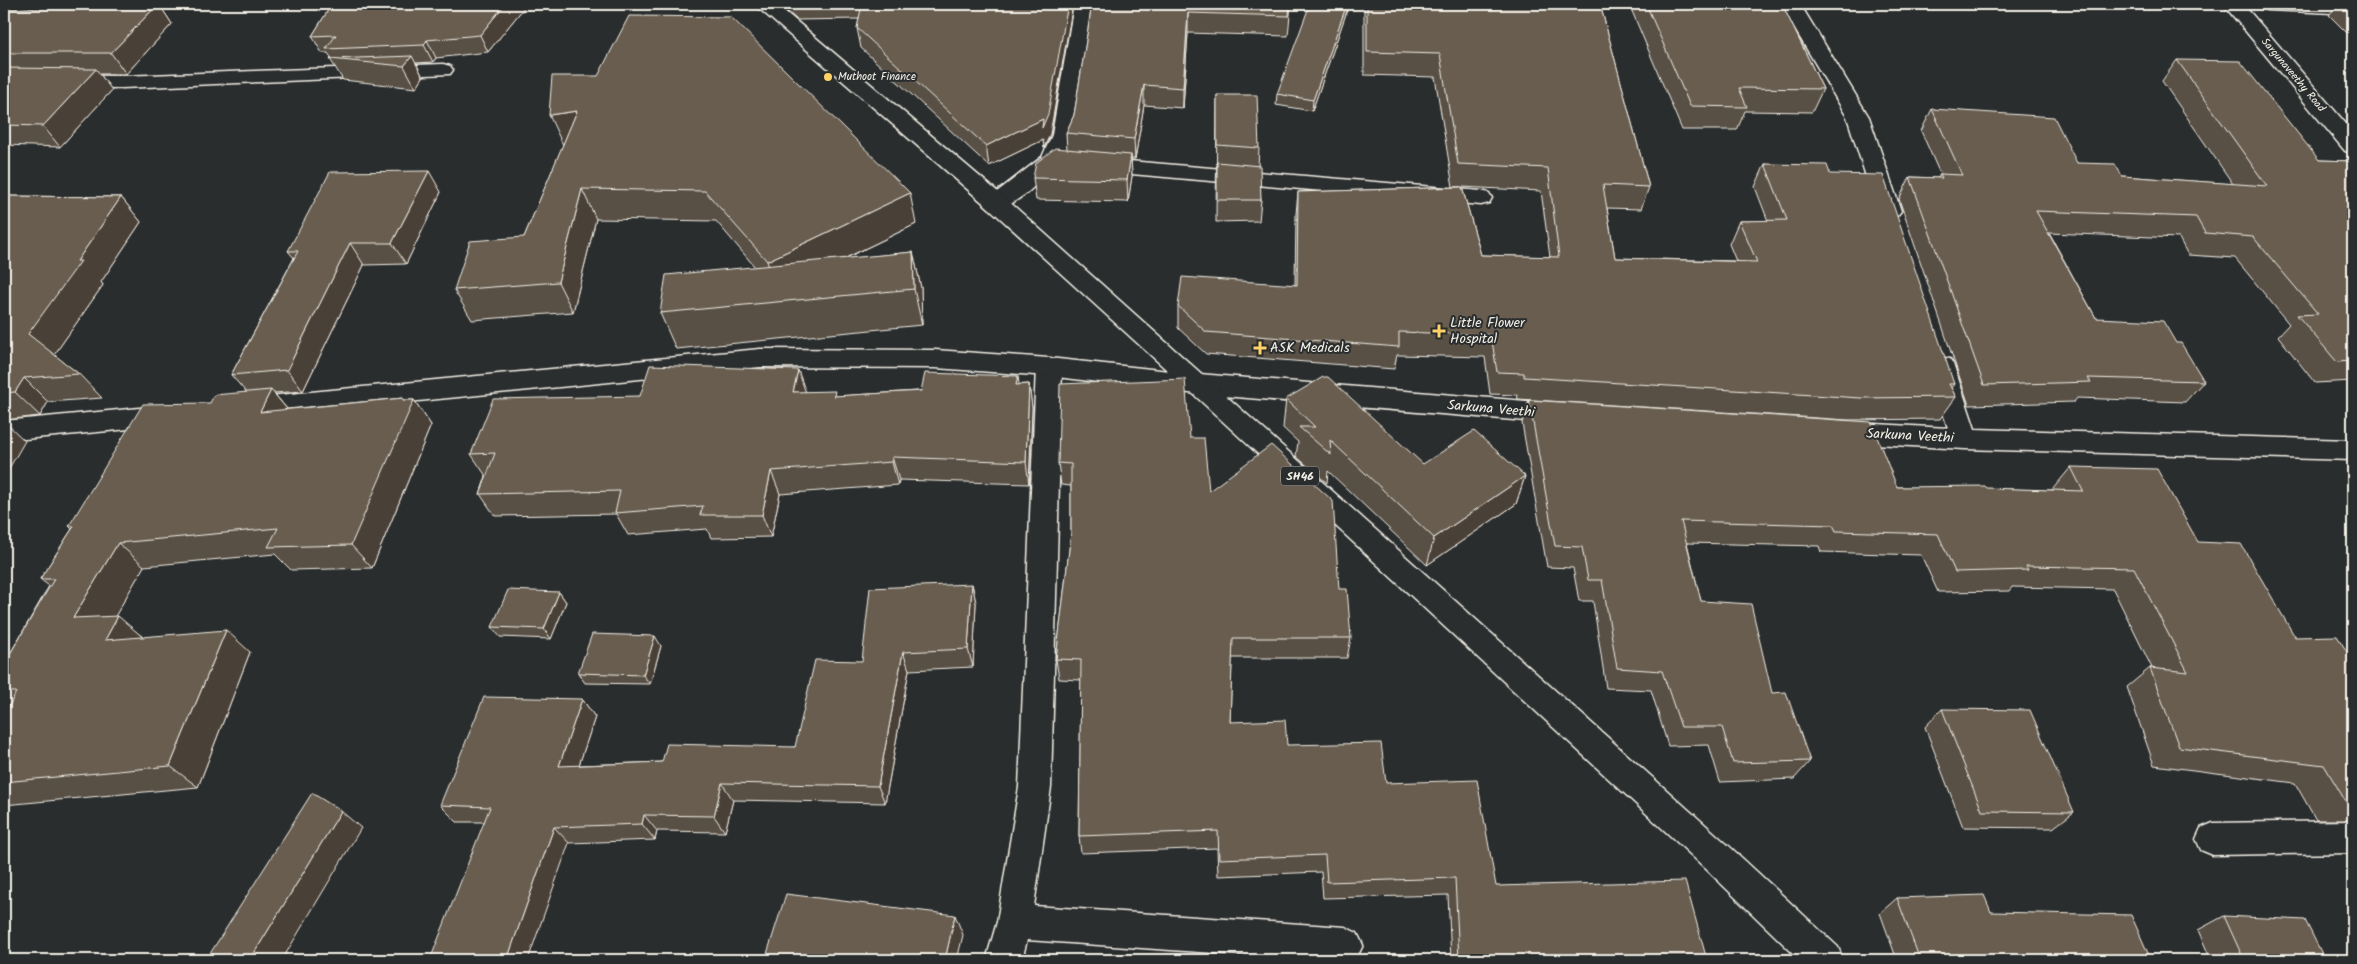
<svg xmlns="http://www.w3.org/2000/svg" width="2357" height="964" font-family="Kalam,sans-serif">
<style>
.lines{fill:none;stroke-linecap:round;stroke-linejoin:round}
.street-casing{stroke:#f4f1e8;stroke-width:3}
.secondary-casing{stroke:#f4f1e8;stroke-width:3}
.primary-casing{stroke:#f4f1e8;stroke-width:3}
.street{fill:#2a2d2e;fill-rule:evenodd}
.secondary{fill:#2a2d2e;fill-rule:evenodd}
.primary{fill:#2a2d2e;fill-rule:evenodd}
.wall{fill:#595044;stroke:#f4f1e8;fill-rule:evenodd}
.shaded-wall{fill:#494137;stroke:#f4f1e8}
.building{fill:#685d4f;stroke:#f4f1e8}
.poi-dot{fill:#ffd166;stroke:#2a2d2e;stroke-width:2}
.labels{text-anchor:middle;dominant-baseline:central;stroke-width:4;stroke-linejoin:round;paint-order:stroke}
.far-street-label{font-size:11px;fill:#f4f1e8;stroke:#2a2d2e}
.far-poi-label{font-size:11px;fill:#f4f1e8;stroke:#2a2d2e;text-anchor:start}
.shield{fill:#2a2d2e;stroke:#b7b6b0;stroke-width:1}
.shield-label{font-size:12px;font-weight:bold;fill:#f4f1e8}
.poi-label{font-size:14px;fill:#f4f1e8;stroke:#2a2d2e;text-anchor:start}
.street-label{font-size:14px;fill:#f4f1e8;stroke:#2a2d2e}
</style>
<rect width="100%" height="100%" fill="#2a2d2e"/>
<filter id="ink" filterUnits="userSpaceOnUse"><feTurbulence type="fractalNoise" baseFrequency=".02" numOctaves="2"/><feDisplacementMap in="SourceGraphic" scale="10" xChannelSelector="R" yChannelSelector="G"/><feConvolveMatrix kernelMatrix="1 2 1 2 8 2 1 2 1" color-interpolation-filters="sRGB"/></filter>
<g filter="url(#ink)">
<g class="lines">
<defs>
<g id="street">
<polygon points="1074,4 1094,4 1074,135 1062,161 1027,193 1005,208 997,211 989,208 986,203 989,198 1042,157 1052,135"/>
<polygon points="1780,4 1800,4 1869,117 1901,211 1897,216 1889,219 1881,216 1877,211 1847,117"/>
<polygon points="2257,4 2353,4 2353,14 2267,10 2260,8"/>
<polygon points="443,64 450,66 453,70 450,74 122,88 4,87 4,75 122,76"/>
<polygon points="1094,158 1481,191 1489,193 1492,198 1489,203 1481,205 1086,170 1083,165 1086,160"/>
<polygon points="1941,357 1950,359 1954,366 1975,429 2353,440 2353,460 1965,449 1839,442 1830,439 1826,432 1830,425 1839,422 1948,428 1928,366 1932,359"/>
<polygon points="1049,358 1058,360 1062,367 1051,787 1034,906 1345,927 1357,933 1363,945 1357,957 1351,960 1312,960 1027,940 1022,960 986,960 997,922 1019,787 1036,367 1040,360"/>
<polygon points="1199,374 1562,404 1571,407 1575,414 1571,421 1562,424 1199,394 1190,391 1186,384 1190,377"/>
<polygon points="2353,821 2353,853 2213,855 2201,850 2196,839 2201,828 2213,823"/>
</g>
<g id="secondary">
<polygon points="2223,4 2243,4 2353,132 2353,153 2345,151"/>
<polygon points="760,349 935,350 1049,358 1197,374 1206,377 1210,384 1206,391 1197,394 1049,376 935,368 760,367 247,418 238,415 234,408 238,401 247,398"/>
<polygon points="171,405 180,408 184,415 180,422 171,425 4,441 4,421"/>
</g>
<polygon id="primary" points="754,4 776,4 1005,198 1729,846 1838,947 1843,960 1800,960 1705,868 1190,391 989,208"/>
</defs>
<use href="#street" class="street-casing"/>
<use href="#secondary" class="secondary-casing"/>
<use href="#primary" class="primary-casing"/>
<use href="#street" class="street"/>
<use href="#secondary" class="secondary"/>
<use href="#primary" class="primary"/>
</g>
<g class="wall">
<polygon points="159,4 172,24 126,74 100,74 112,90 60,147 4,145 4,9"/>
<polygon points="332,4 527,4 488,52 436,58 433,62 416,63 423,77 416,88 343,80 330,59 332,59 328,53 322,53 312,36"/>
<polygon points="779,4 1073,4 1050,134 1044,148 1043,140 989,166 861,48 857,28 859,19 797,20"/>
<polygon points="1092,4 1291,4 1288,36 1188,33 1183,108 1144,105 1135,159 1131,159 1132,176 1128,202 1036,200 1033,178 1067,150 1066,133 1074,115"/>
<path d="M1364 4H1600L1649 187 1641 209 1607 208 1615 258 1736 261 1729 244 1739 221H1768L1755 187 1765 164 1830 174 1954 384 1951 388 1956 397 1940 419 1848 420 1518 399 1517 395 1490 394 1485 357 1397 355 1394 369 1206 354 1178 328V306L1295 285 1296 214 1298 192 1461 187H1453L1435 77 1364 75ZM1462 187 1541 191 1550 257 1481 255Z"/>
<polygon points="1629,4 1782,4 1823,89 1812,112 1745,111 1737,130 1682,130"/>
<polygon points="2338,4 2353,4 2353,39 2329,15"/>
<polygon points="1349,5 1312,111 1276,105 1277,94"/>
<polygon points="2177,60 2319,160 2353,161 2353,381 2315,383 2278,336 2289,324 2235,258 2188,255 2179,238 2049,233 2096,318 2176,343 2204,381 2185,402 2077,398 2074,402 1969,405 1899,199 1910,177 1938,178 1940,174 1921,131 1932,109 2077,163 2122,176 2233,184 2162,81"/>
<polygon points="1217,95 1259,148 1258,166 1261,200 1259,221 1216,222"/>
<polygon points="563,145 916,224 844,259 913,252 921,288 922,325 676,349 660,313 755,267 716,221 596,219 573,312 472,320 454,290 524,237"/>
<polygon points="441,192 406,264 364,265 303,391 274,393 287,409 403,398 405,400 414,400 431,425 372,568 291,570 275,554 144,566 115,616 143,637 250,652 198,787 4,805 4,717 8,708 4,705 4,664 49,586 40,579 72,529 69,526 210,403 246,392 231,375 294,258 288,251"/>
<polygon points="4,196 121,197 141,222 101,282 103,285 54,355 79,374 102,398 48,402 40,416 4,420"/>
<polygon points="1029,384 1032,408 1029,484 899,480 898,485 780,494 771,537 711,538 707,529 628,535 616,514 495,516 480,494 486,476 471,454 640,396 806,392 837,396"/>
<polygon points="1286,399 1423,464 1525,476 1516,504 1427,565 1328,471 1327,483 1296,456 1298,442 1283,428"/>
<polygon points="1529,400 1897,487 2052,490 2071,467 2198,542 2295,637 2353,661 2353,820 2316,820 2295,783 2154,765 2127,687 2150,668 2152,668 2113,589 2012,587 2009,591 1938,592 1921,555 1821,552 1819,546 1687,543 1701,601 1772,693 1810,761 1794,779 1720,782 1709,745 1668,746 1651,690 1606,688 1593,601 1579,601 1573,568 1547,567 1522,423"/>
<polygon points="1190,438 1209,491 1339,589 1351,638 1347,658 1232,658 1230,722 1287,745 1386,783 1496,886 1707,960 1451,960 1448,895 1323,898 1321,872 1218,876 1217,848 1081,853 1079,836 1081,680 1059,679 1056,659 1071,533 1071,486 1061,485 1058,463"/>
<polygon points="972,584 976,603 973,667 909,670 885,803 733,800 725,832 657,831 655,840 569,843 484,822 457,822 440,805 582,699 595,717 579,765 662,762 795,747 862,661"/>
<polygon points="559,592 566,602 551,639 500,637 492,627"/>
<polygon points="661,646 650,684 585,683 578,673"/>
<polygon points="1942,709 2074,812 2053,828 1963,827 1925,727"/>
<polygon points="1897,898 1991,912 2151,960 1897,960 1880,913"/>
<polygon points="2224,916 2325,960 2211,960 2198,930"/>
</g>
<g class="shaded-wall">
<polygon points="158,4 159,4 172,24 126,74 111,53"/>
<polygon points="505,4 527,4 488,52 480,35"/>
<polygon points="1068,4 1073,4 1050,134 1044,148 1043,140 989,166 986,146 1043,119"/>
<polygon points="1347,4 1349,4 1349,5 1312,111 1313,100"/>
<polygon points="1188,13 1188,33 1183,108 1183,88"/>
<polygon points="427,40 436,58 433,62 424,45"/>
<polygon points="412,56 423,77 416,88 404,66"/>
<polygon points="96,69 112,90 60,147 43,126"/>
<polygon points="1144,85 1144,105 1135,159 1134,139"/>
<polygon points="577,111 563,145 549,115"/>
<polygon points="1131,155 1132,176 1128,202 1127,180"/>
<polygon points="429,171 441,192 406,264 392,243"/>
<polygon points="582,189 596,219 573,312 558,282"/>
<polygon points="910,193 916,224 777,291 767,261"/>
<polygon points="121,197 141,222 101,282 103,285 52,358 28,334 77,261"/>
<polygon points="350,243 364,265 303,391 287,370"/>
<polygon points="913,252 921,288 922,325 914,289"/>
<polygon points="798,370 806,393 793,392"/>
<polygon points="1018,376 1021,400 1016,385"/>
<polygon points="24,378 48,402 40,416 15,392"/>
<polygon points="1029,384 1032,408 1029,484 1026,462"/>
<polygon points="271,390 292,415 260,412"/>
<polygon points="403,398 410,408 414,400 431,425 372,568 351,545"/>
<polygon points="4,421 25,441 4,477"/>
<polygon points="892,457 899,480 898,485 892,462"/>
<polygon points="771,471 780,494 771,537 762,515"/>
<polygon points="1525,476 1516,504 1427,565 1434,538"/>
<polygon points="118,543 144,566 101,641 73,618"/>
<polygon points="972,584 976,603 973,667 968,649"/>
<polygon points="559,592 566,602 551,639 544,629"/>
<polygon points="118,616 145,639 105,640"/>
<polygon points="226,630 250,652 198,787 170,766"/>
<polygon points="655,636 661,646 650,684 643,675"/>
<polygon points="903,652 909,670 885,803 878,786"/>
<polygon points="582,699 595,717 573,783 559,766"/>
<polygon points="722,783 733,800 725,832 714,816"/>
<polygon points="341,811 361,828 282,960 250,960"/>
<polygon points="644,815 657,831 655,840 642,824"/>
<polygon points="554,827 569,843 528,960 507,960"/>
<polygon points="955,915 963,935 957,960 945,960"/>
</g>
<g class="building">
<polygon points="146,4 158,4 111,53 4,53 4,9"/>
<polygon points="332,4 505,4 480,35 427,40 424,45 326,49 336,35 312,36"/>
<polygon points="862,4 1068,4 1048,114 1042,128 1043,119 986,146 857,28"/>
<polygon points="1092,4 1290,4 1289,16 1188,13 1183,88 1144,85 1134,139 1066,133 1074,115"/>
<polygon points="1310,4 1347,4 1313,100 1277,94"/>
<polygon points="1367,4 1600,4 1649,187 1603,185 1615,258 1757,262 1739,221 1787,220 1765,164 1827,165 1830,174 1883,175 1954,384 1949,384 1956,397 1861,398 1524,377 1524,373 1497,372 1491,335 1399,332 1399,347 1206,332 1178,306 1182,277 1297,285 1298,192 1462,187 1481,255 1559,257 1548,168 1458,164 1440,54 1367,52"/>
<polygon points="1646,4 1782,4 1823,89 1739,88 1747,107 1690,106"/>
<polygon points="629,16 731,17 910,193 767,261 705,191 582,189 558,282 454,290 470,241 524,237 577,111 549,115 552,76 598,76"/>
<polygon points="412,56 404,66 330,59"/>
<polygon points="2177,60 2240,61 2319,160 2353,161 2353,361 2337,362 2297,315 2318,314 2253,237 2205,233 2196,217 2036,211 2096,318 2163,321 2176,343 2181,343 2204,381 2088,378 2091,382 1984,385 1910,177 1942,178 1940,174 1962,175 1932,109 2054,117 2077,163 2115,164 2122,176 2267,186"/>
<polygon points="4,68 96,69 43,126 4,125"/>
<polygon points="1217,95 1257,95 1259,148 1217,145"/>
<polygon points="1055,148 1131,155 1127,180 1033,178 1036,163"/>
<polygon points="1217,162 1260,166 1261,200 1217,200"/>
<polygon points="429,171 392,243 350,243 287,370 231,375 298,251 288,251 330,172"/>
<polygon points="4,196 121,197 77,261 81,261 28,334 79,374 24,378 15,392 4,393"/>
<polygon points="913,252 914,289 660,313 666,275"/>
<polygon points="650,365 798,370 793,392 835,391 834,396 921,391 925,373 1018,376 1016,385 1029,384 1026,462 892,457 892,462 771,471 762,515 700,515 703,506 615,513 620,491 480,494 495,453 471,454 493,399 640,396"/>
<polygon points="1323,377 1328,377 1423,464 1474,431 1525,476 1434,538 1330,440 1331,455 1299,427 1315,427 1286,399"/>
<polygon points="1185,379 1190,438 1204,438 1209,491 1271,445 1333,501 1339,589 1347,589 1351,638 1233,638 1230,722 1285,720 1287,745 1381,743 1386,783 1477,780 1496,886 1685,881 1707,960 1459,960 1455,878 1327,882 1325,855 1219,859 1218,831 1079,836 1081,660 1056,659 1071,533 1071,464 1058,463 1060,384"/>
<polygon points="271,390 260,412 403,398 403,400 414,400 351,545 268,547 278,528 118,543 73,618 118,616 105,640 226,630 170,766 4,782 4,717 16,692 4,692 4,664 54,579 40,579 74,526 69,526 143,404 210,403 214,395"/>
<polygon points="1529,400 1871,422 1897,487 1985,486 1987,488 2083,491 2071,467 2157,469 2198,542 2241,544 2295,637 2337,636 2353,661 2353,802 2346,802 2324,765 2179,747 2150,668 2188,672 2134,568 2026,566 2028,570 1955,572 1938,534 1836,531 1833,525 1681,521 1701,601 1751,604 1772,693 1786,692 1810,761 1733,763 1722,727 1681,727 1662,671 1617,668 1602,580 1588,580 1582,547 1555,546"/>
<polygon points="972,584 968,649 903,652 878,786 722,783 714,816 644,815 642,824 554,827 507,960 430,960 490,807 440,805 484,697 582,699 559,766 662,762 667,744 795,747 815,660 862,661 870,588"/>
<polygon points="508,590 559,592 544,629 492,627"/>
<polygon points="592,634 655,636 643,675 578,673"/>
<polygon points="1942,709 2030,710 2074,812 1982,811"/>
<polygon points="312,793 341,811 250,960 206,960"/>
<polygon points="786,894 955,915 945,960 765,960"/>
<polygon points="1984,895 1991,912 2131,915 2151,960 1920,960 1897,898"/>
<polygon points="2224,916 2305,920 2325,960 2244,960"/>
</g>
</g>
<g class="poi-dot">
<circle cx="828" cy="77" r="5"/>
<path d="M1436.5 323.5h5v5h5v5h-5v5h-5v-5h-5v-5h5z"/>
<path d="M1257.5 340.5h5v5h5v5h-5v5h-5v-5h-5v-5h5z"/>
</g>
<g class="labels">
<g class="far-street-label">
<text transform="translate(2293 75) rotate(50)">Sargunaveethy Road</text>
</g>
<g class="far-poi-label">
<text x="838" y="77">Muthoot Finance</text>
</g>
<rect class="shield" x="1281" y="466.5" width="38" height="19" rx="4"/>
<g class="shield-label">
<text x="1300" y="476">SH46</text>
</g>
<g class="poi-label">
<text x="1450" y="323">Little Flower<tspan x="1450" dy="16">Hospital</tspan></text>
<text x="1270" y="348">ASK Medicals</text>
</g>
<g class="street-label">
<text transform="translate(1491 409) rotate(5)">Sarkuna Veethi</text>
<text transform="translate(1910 436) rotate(3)">Sarkuna Veethi</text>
</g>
</g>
<rect width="2357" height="964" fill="none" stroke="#2a2d2e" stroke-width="20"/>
<rect x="10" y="10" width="2337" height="944" fill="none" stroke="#f4f1e8" stroke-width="2" filter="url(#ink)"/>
</svg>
